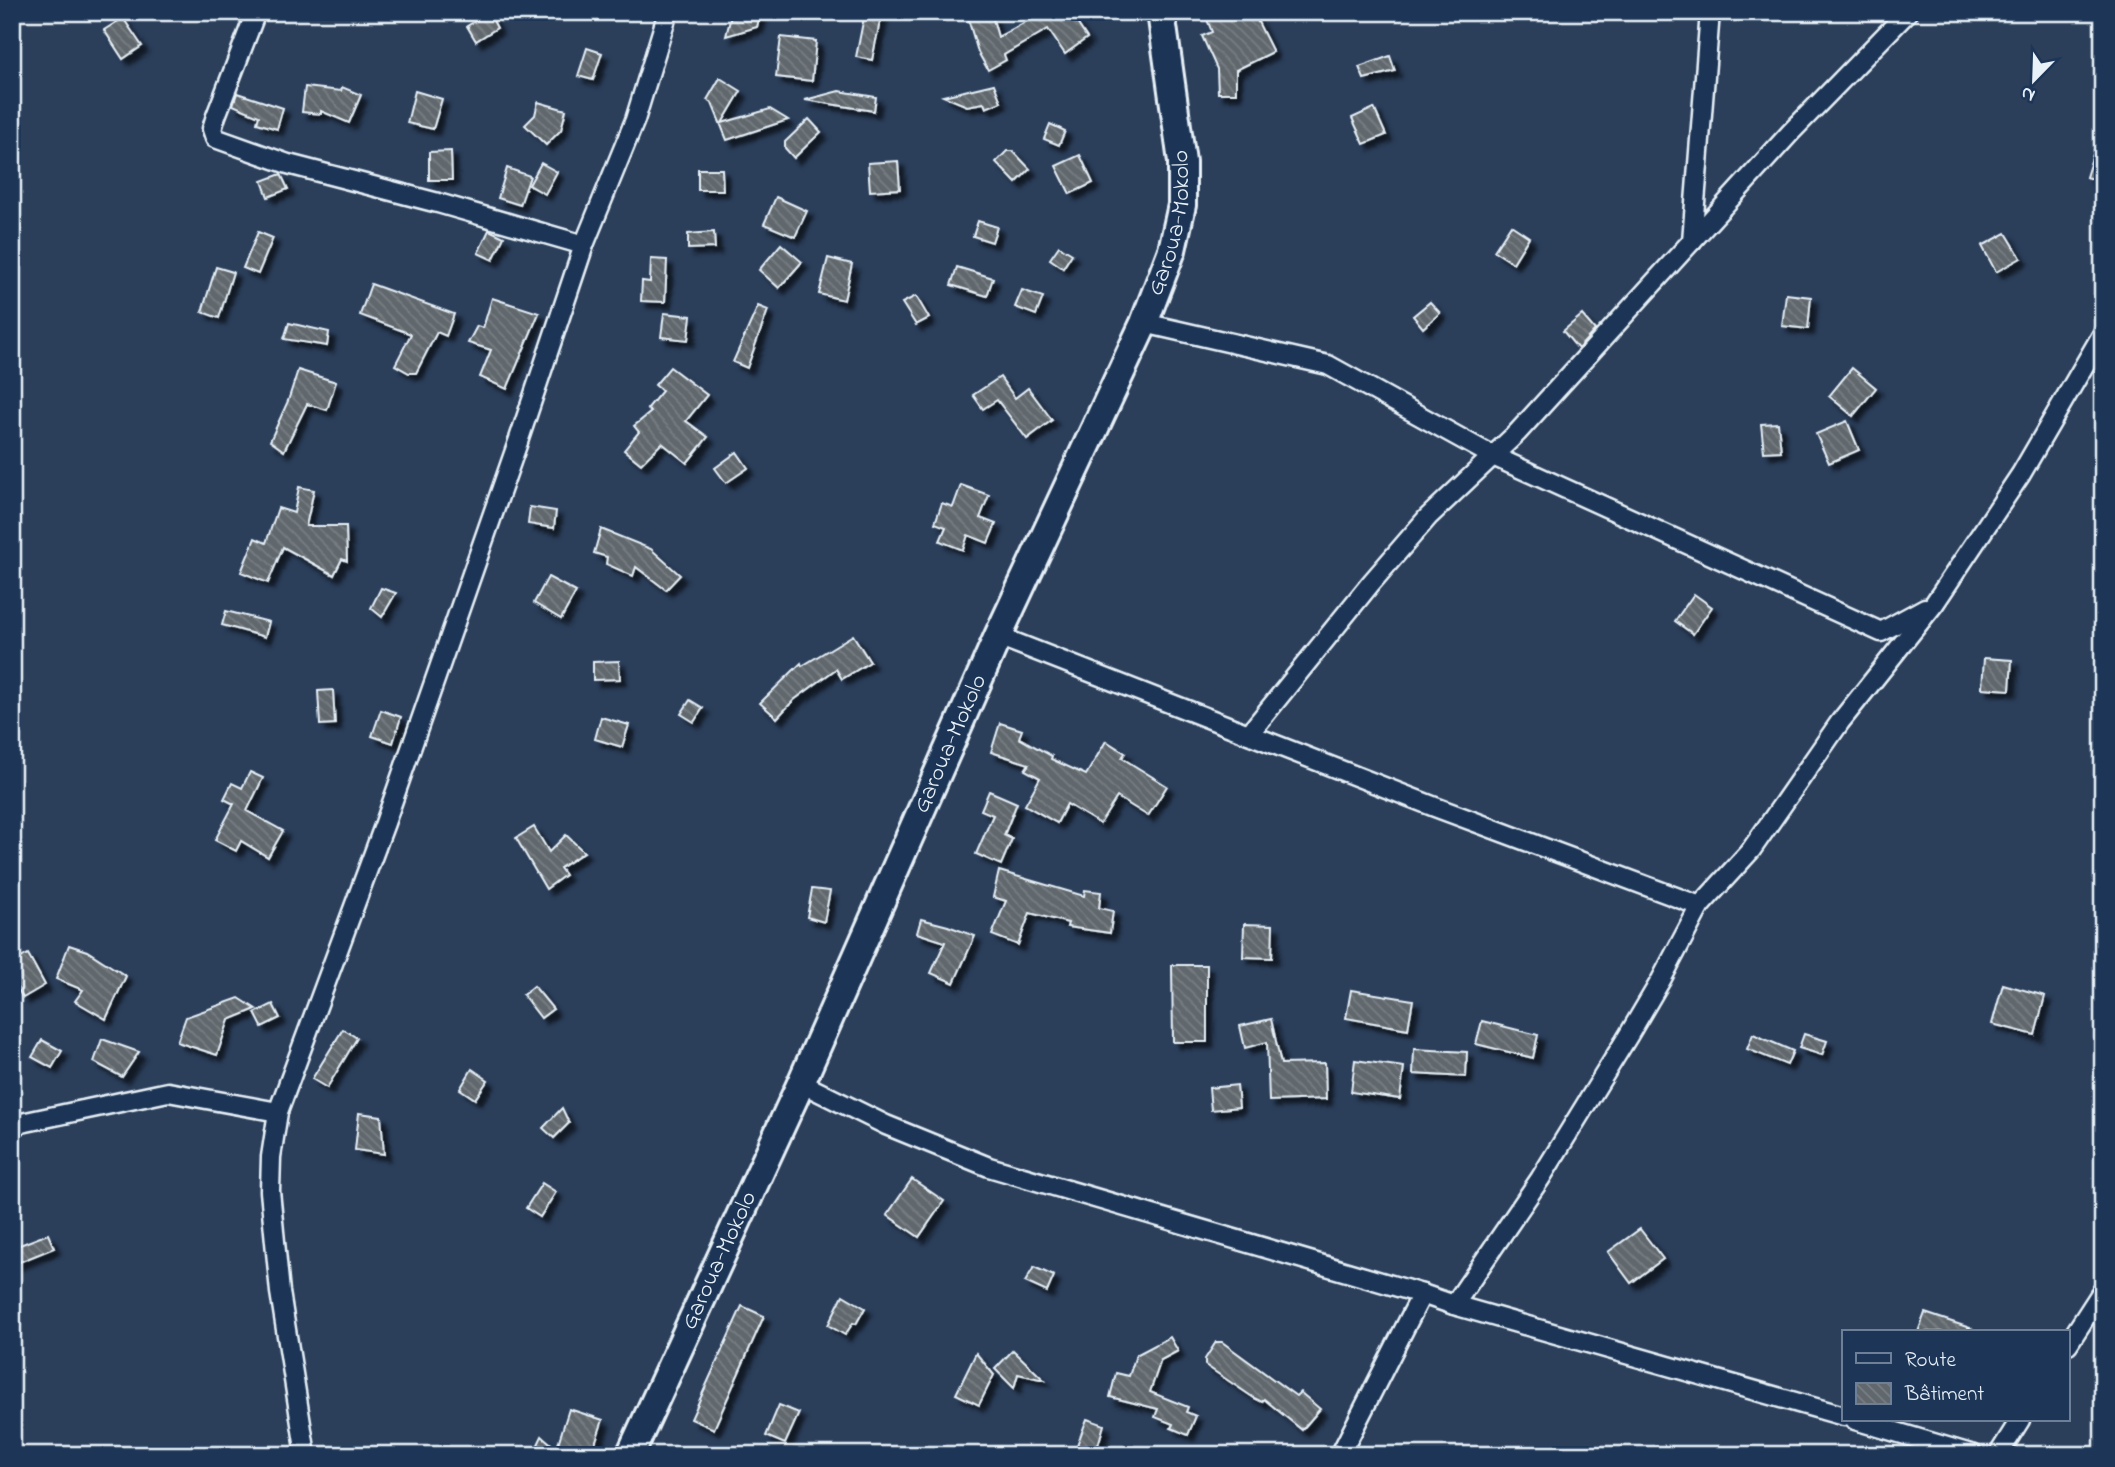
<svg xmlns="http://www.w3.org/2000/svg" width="2115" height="1467" font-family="'Indie Flower',sans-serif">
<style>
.building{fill:url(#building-back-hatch);stroke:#e8f1f8;stroke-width:2;filter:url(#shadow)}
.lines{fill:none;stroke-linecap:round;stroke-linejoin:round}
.minor-casing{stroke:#e8f1f8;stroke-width:23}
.primary-casing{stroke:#e8f1f8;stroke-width:32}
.minor{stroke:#1d3557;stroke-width:18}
.primary{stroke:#1d3557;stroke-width:26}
.labels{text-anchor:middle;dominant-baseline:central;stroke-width:7;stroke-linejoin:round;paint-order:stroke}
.street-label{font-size:24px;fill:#e8f1f8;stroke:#1d3557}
</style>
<defs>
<pattern id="building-back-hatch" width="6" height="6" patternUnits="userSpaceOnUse" patternTransform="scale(1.75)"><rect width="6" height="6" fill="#61686d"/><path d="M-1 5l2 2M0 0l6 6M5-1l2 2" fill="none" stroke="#787e83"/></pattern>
<filter id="shadow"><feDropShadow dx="6" dy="6" stdDeviation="2" flood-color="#0009"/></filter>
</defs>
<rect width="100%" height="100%" fill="#2b3f5b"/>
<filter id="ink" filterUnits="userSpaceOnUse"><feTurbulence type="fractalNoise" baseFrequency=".0143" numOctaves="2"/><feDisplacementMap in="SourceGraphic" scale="14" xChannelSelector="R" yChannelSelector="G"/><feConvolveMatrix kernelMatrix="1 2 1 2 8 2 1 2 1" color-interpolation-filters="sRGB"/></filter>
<g filter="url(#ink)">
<g class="building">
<polygon points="732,12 761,12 757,27 726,36"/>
<polygon points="865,12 882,12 872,60 856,57"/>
<polygon points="966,12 991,12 998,37 1031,19 1026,12 1073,12 1071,14 1087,38 1065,54 1048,29 1004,55 1006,60 988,70 978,52"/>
<polygon points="1204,12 1253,12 1273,52 1236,70 1236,93 1218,93 1217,69 1202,36 1212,32"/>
<polygon points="489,13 497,28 476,41 467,26"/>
<polygon points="123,18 142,46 123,59 104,30"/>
<polygon points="781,37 816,41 812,81 776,77"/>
<polygon points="587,48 602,53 593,80 578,76"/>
<polygon points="1390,56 1395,71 1364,79 1359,67"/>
<polygon points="720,78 741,91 722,123 770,109 788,120 727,140 712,103 707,100"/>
<polygon points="994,84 1001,102 986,108 984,103 967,106 943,96"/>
<polygon points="305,87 341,91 342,87 361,95 349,123 321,111 321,114 302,112"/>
<polygon points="415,91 442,99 433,129 407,123"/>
<polygon points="839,91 876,97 874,111 805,100"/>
<polygon points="237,93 283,108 277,129 257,123 259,116 233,105"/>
<polygon points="538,102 566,110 561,130 546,145 525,125 535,115"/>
<polygon points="1374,108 1386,135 1364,144 1352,118"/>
<polygon points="809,119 821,132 794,158 785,148 785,142"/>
<polygon points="1050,124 1065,131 1059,145 1044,139"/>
<polygon points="2099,135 2103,135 2103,182 2086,177"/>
<polygon points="451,151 452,180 429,180 429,152"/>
<polygon points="1007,151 1013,151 1030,169 1016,183 996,162"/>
<polygon points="1080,155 1093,183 1070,194 1056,166"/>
<polygon points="898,161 900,189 870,191 868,163"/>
<polygon points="541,163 557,172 545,194 529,185"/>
<polygon points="507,168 530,176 520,205 498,198"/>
<polygon points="698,169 722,169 723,190 698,190"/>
<polygon points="281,174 288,189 268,197 262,181"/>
<polygon points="776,197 807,211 795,237 764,224"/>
<polygon points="978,221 997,227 992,242 973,236"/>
<polygon points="1511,225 1529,237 1513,263 1494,251"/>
<polygon points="489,230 504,237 493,260 478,253"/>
<polygon points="258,232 273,238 258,274 243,268"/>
<polygon points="714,232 715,248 688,249 688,234"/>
<polygon points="2006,233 2021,258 1996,272 1982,246"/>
<polygon points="781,244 802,262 779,288 759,270"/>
<polygon points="1059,246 1072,254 1063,268 1050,259"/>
<polygon points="828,258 852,264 844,300 819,294"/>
<polygon points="651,259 667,260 665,302 641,301 642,281 650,282"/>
<polygon points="216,267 233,272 219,318 202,312"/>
<polygon points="957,267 993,278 987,296 951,285"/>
<polygon points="371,284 454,314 446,336 437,332 416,373 409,373 395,365 411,334 360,315"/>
<polygon points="1022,290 1043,297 1036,315 1015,307"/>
<polygon points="1786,294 1811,297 1808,329 1782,326"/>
<polygon points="916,296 929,318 916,325 902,303"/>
<polygon points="492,298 539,313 507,389 480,377 491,350 468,343 477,326 483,328"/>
<polygon points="1430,302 1440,313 1423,328 1413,316"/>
<polygon points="758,306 768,310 747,368 733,362"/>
<polygon points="664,313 691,316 688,340 661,337"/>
<polygon points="1582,315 1595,330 1578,349 1563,331"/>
<polygon points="289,323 329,332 327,346 284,339"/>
<polygon points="670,367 707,395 686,421 708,437 687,463 662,443 641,464 624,450 639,432 634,426 651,412 647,409 662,391 655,385"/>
<polygon points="1852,368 1876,388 1853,416 1829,396"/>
<polygon points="298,370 336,382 327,410 307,404 284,451 270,441 288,401"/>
<polygon points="1000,377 1015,398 1028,388 1052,420 1027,439 997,400 983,409 973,395"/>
<polygon points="1847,421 1859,450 1829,463 1816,434"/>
<polygon points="1778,423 1781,451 1764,452 1761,424"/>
<polygon points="737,452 748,468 726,483 715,468"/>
<polygon points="961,485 989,495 980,518 996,524 988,543 968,535 963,550 940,541 946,527 935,523 942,503 953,507"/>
<polygon points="299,487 314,490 306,526 346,526 347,561 342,559 334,575 283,547 268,583 241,572 255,538 266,543 278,508 294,513"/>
<polygon points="530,507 556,511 554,528 528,524"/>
<polygon points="601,529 651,549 680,575 666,590 636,567 633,576 606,564 607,557 594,553"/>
<polygon points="548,577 576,592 561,619 534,603"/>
<polygon points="381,588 396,593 382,617 371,608"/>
<polygon points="1694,594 1712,607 1693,634 1675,621"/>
<polygon points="226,611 269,622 265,637 222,625"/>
<polygon points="853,635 870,662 842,679 836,669 794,700 777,718 760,703 801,663 802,666"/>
<polygon points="1984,658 2012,660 2010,690 1982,688"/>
<polygon points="619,661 620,679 593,680 593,662"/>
<polygon points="333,690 335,724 320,725 318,691"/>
<polygon points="690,700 703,708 694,722 681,714"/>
<polygon points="381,710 401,717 393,743 372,736"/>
<polygon points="601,717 629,725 622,747 595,739"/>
<polygon points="1000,723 1022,730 1019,738 1052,756 1051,759 1086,775 1106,741 1125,753 1122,758 1167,786 1148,816 1117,797 1100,824 1067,804 1057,823 1025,805 1040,778 1025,770 1029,764 991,752"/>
<polygon points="250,772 263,778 247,811 283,831 268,857 241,841 236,851 215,840 234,804 224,799 232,783 242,788"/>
<polygon points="989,791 1017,803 1004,835 1012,839 1001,865 976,854 993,815 981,810"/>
<polygon points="534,827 549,852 566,835 584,852 560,868 565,875 546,889 516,838"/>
<polygon points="999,871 1084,896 1085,890 1101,892 1099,908 1113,911 1110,933 1067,927 1068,923 1030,913 1018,945 992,935 1006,901 993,897"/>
<polygon points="812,889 830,891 824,922 807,917"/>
<polygon points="921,919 948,926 975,936 954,983 931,973 945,942 917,933"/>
<polygon points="1244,924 1273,925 1272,958 1243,957"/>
<polygon points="69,945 87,951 126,976 106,1019 75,1001 83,990 56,979"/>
<polygon points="28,954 45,985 23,998 12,979 12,963"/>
<polygon points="1172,965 1207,965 1207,1042 1173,1042"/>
<polygon points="2003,984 2045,996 2035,1035 1992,1024"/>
<polygon points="534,986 553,1009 541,1018 523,995"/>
<polygon points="1351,990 1413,1000 1408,1029 1346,1018"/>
<polygon points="239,998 256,1009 229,1020 217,1055 177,1042 186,1017"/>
<polygon points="273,1004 280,1018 262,1027 255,1013"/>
<polygon points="1271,1019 1281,1064 1325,1063 1326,1099 1269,1101 1267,1042 1245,1048 1240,1026"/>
<polygon points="1482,1021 1538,1035 1533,1058 1476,1044"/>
<polygon points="343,1029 357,1038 327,1088 312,1079"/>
<polygon points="1753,1034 1793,1051 1787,1065 1747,1049"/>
<polygon points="1804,1034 1827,1041 1822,1055 1799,1048"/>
<polygon points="102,1039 139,1052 122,1077 94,1062"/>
<polygon points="42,1040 62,1051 52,1068 32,1057"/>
<polygon points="1414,1049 1467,1052 1466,1077 1413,1074"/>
<polygon points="1355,1060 1404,1067 1400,1099 1351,1092"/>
<polygon points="472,1069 488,1080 475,1099 460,1089"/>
<polygon points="1237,1085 1239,1107 1211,1110 1209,1088"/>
<polygon points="562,1108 569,1123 554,1138 543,1128"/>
<polygon points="359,1113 381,1116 384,1154 355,1150"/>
<polygon points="912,1179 944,1201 919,1237 887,1215"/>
<polygon points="542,1183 556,1192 540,1217 526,1208"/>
<polygon points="1640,1229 1663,1259 1631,1283 1608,1252"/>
<polygon points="48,1234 54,1248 12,1265 12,1248"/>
<polygon points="1034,1267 1054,1276 1047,1292 1025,1282"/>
<polygon points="843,1295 865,1308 856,1324 853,1323 845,1335 828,1325"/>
<polygon points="742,1306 764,1316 714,1429 691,1419"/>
<polygon points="1925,1313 1973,1329 1973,1332 1918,1332"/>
<polygon points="1170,1337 1178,1351 1161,1360 1150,1392 1188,1407 1186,1412 1196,1416 1188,1435 1171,1428 1173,1424 1155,1417 1158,1409 1110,1397 1116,1373 1129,1376 1136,1355"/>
<polygon points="1216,1342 1222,1342 1296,1396 1300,1392 1320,1409 1302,1430 1264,1399 1262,1402 1254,1398 1205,1365 1205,1359"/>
<polygon points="1013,1350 1044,1380 1018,1374 1014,1388 995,1369"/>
<polygon points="976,1353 994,1375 979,1405 956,1394"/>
<polygon points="779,1405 799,1413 785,1444 766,1436"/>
<polygon points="569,1409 603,1420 591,1455 579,1455 557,1447"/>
<polygon points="1087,1419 1104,1425 1096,1452 1077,1445"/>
<polygon points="542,1436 564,1455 533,1455"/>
</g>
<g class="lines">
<defs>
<g id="minor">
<polyline points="256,12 216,116 212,129 215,138 288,164 438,203 584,245"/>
<polyline points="1692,241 1710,12"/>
<polyline points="1144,323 1328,365 1491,455 1881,632 1925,608"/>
<polyline points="998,636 1435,807 1700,906"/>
<polyline points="1249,734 1371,583 1428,517 1517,433 1791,132 1908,12"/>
<polyline points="801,1083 886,1125 989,1167 1422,1294 1454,1305 1844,1416"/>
<polyline points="12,1125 168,1092 278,1112"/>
<polyline points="1454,1305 1540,1179 1628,1036 1661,980 1700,906 1751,850 1840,722 1934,604 2021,474 2103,333"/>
<polyline points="2068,1344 2103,1290"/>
<polyline points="1855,1420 1974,1455"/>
<polyline points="306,1455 280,1292 270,1191 271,1157 278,1112 385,823 518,442 584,245 635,120 668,12"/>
<polyline points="1340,1455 1422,1294"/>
<polyline points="1998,1455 2020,1420"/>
</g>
<g id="primary">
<path id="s1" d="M630 1455 801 1083 998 636 1144 323 1172 250 1182 205V162L1161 12"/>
</g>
</defs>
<use href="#minor" class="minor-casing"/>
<use href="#primary" class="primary-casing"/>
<use href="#minor" class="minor"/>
<use href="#primary" class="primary"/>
</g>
</g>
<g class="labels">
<g class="street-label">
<text stroke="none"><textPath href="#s1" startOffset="1348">Garoua-Mokolo</textPath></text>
<text stroke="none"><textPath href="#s1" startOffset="780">Garoua-Mokolo</textPath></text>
<text stroke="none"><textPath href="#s1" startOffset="214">Garoua-Mokolo</textPath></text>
</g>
</g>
<rect width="2115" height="1467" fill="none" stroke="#1d3557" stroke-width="42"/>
<rect x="21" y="21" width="2073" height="1425" fill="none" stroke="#e8f1f8" stroke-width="2.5" filter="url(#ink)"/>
<rect x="1842" y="1330" width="228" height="91" fill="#1d3557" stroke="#6e8097" stroke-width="2"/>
<rect x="1856" y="1353" width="35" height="10" fill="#1d3557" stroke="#6e8097" stroke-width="2"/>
<text x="1905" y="1366" font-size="21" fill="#e8f1f8">Route</text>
<rect x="1856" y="1383" width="35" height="21" fill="url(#building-back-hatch)" stroke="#6e8097" stroke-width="2"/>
<text x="1905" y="1400" font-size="21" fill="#e8f1f8">Bâtiment</text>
<g transform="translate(2034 80) rotate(203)" stroke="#1d3557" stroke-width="5" paint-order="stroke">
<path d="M0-5L12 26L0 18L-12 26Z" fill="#e8f1f8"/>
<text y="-10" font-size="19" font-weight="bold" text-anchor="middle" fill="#e8f1f8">N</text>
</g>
</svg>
